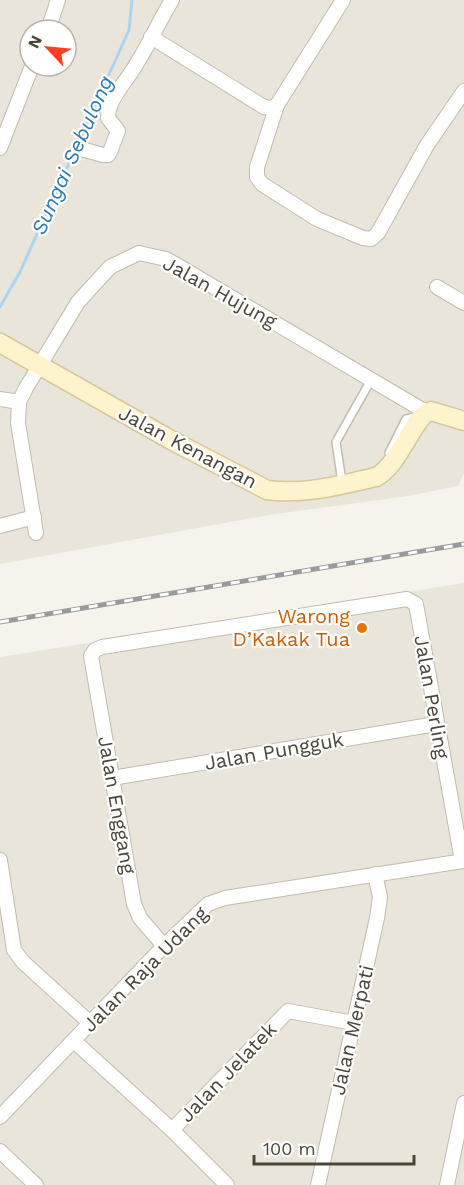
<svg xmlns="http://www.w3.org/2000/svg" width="464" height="1185" font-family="'Work Sans',sans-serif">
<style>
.residential{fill:#eae5da;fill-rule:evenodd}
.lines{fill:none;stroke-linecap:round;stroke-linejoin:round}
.stream{stroke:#a9d4f2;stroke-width:3}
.lane-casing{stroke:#c2bbae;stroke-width:10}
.street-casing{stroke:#c2bbae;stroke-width:16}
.secondary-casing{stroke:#d6c79b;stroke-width:21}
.lane{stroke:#fff;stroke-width:7}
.street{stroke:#fff;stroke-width:14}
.secondary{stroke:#fff3cd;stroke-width:18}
.rail-casing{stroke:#9a9a9a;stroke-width:5}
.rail{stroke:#fff;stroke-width:3;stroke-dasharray:9;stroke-linecap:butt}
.food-dot{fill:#e8710a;stroke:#fff;stroke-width:2}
.labels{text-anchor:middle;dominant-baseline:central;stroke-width:4.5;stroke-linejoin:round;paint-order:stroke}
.street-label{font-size:20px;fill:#4b4439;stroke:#fff}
.food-label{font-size:20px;fill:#c56008;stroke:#fff;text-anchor:end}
.water-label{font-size:21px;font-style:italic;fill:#2e7ab2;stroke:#fff}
</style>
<rect width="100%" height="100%" fill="#f6f3ec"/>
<g class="residential">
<path d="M0 0H464V473L458 486 408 496 269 515 0 564ZM30 30H66V66H30Z"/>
<polygon points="464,583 464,1185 0,1185 0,657"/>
</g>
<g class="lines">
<polyline class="stream" points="0,307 20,272 129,30 132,0"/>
<defs>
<g id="lane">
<polyline points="389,453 406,419 416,417"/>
<polyline points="342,482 336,442 371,380"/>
</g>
<g id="street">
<polyline points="343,0 277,105 257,167 257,177 262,184 317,219 363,238 371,239 378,233 427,145 464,91"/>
<polyline points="48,30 58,0"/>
<polyline points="151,37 264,107 272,108 277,105"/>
<polyline points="0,148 32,66"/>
<path d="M85 150 103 155H108L110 152 118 131 108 118C108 98 128 80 137 63 150 43 159 21 172 0"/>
<polyline points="437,287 464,303"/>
<polyline points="0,399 19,402"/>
<polyline points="0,526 34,517"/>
<polyline points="36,533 18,423 19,402 26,388 78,302 110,267 139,253 166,259 175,264 426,412"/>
<polyline points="112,778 436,724"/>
<polyline points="0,860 14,950 23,962 90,1023"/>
<polyline points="164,946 140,918 134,904 91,656 95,650 102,647 407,599 416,604 462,861"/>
<polyline points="74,1041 172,1130 227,1185"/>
<polyline points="0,1117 164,946 208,904 225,898 464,861"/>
<polyline points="172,1130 288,1011 354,1023"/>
<polyline points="0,1151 36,1185"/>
<polyline points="318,1185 377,918 380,897 375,874"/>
<polyline points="447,1185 464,1103"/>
</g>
<path id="secondary" d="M0 343 171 440 267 490C303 495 341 485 376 477 400 465 414 414 431 411L464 421"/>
</defs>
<use href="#lane" class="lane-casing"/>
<use href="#street" class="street-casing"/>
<use href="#secondary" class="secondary-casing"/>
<use href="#lane" class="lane"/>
<use href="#street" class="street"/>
<use href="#secondary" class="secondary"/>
<defs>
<polyline id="rail" points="0,622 464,544"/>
</defs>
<use href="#rail" class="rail-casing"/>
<use href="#rail" class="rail"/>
</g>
<circle class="food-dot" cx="362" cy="628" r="6"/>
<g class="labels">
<g class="street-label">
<text transform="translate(220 292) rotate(29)">Jalan Hujung</text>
<text transform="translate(188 447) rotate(28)">Jalan Kenangan</text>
<text transform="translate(432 697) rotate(80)">Jalan Perling</text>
<text transform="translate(274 751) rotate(-10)">Jalan Pungguk</text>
<text transform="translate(117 805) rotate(80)">Jalan Enggang</text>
<text transform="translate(145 969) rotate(-45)">Jalan Raja Udang</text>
<text transform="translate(352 1030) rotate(-77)">Jalan Merpati</text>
<text transform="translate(228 1072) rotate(-46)">Jalan Jelatek</text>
</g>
<g class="food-label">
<text x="350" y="616">Warong<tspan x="350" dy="23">D’Kakak Tua</tspan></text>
</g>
<g class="water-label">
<text transform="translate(72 155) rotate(-66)">Sungai Sebulong</text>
</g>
</g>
<g transform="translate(48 48) rotate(296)"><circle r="28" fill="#ffffff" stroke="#b7b4b0" stroke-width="1.5"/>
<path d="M0-4.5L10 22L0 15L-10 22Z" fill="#fc3f1d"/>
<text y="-9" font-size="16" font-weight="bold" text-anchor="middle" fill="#4b4439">N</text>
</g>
<path d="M254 1155v9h160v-9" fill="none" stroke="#4b4439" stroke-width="3"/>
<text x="263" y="1155" font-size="18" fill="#4b4439" stroke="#ffffff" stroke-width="4.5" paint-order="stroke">100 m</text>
</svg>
